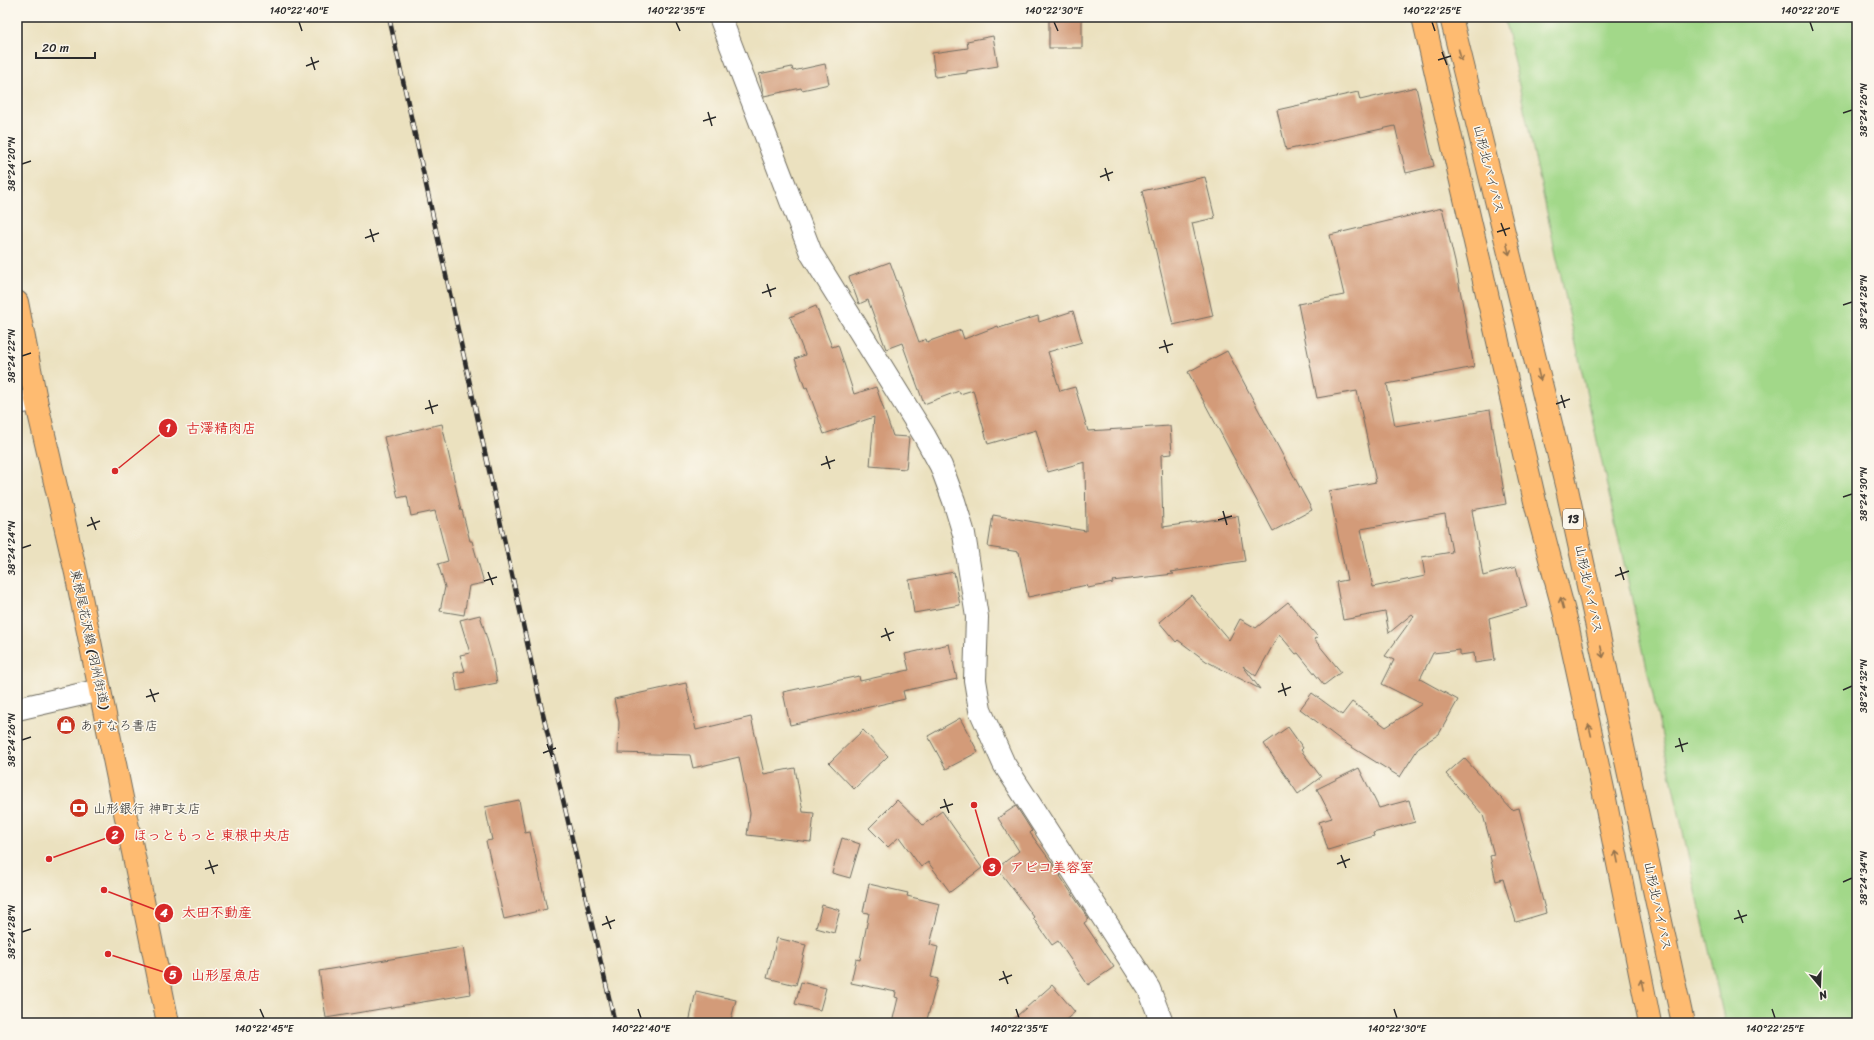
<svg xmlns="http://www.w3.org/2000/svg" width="1874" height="1040" font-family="Sriracha,'Klee One',sans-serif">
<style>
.green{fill:#a2d889;stroke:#66825a}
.building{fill:#d39b79;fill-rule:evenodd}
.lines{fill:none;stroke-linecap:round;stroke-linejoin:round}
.minor-casing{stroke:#6e6b5f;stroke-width:24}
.major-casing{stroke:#6e6b5f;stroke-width:24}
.highway-casing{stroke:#6e6b5f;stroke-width:24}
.minor{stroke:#fff;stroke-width:22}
.major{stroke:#febb71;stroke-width:22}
.highway{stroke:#febb71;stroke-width:22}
.rail-casing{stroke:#2b2b2b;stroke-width:4.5}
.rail{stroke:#fbf7ec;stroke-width:3;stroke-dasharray:9;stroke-linecap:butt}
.oneway{stroke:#94734e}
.ticks{fill:none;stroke:#2b2b2b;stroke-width:1.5}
.labels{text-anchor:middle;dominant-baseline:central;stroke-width:3;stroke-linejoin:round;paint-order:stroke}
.shield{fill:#fbf7ec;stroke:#696865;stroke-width:1}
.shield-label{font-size:12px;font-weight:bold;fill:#2b2b2b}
.street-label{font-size:13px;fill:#2b2b2b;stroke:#fbf7ec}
.poi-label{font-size:13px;fill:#2b2b2b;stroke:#fbf7ec;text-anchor:start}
.leader{fill:none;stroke:#d62828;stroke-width:1.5}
.callout-dot{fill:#d62828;stroke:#fbf7ec;stroke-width:1.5}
.mark-label{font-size:12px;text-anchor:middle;font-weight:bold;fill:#fff}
.callout-label{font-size:14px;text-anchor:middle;font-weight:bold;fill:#d62828;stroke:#fbf7ec;stroke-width:3;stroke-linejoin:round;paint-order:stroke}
.neatline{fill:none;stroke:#2b2b2b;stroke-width:1.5}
.ticks-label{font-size:10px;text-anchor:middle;fill:#2b2b2b}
</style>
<rect width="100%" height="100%" fill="#fbf7ec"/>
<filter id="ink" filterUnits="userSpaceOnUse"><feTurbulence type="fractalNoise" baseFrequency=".025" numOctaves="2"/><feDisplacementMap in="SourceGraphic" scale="8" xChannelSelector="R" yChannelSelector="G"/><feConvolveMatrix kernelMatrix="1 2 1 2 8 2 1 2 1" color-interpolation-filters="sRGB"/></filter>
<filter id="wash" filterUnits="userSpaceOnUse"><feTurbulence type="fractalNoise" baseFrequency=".012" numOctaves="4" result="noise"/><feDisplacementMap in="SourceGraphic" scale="16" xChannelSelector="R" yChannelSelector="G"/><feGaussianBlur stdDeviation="0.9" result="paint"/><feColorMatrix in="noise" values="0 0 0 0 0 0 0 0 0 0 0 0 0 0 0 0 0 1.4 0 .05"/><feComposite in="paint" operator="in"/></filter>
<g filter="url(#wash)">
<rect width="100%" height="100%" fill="#ebe1bf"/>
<polygon class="green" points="1504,17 1857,17 1857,1023 1725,1023"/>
<g id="blocks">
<g class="building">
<rect x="1049" y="17" width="33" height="31"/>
<polygon points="993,36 998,66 967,71 967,73 935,77 932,53 968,48 967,41"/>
<polygon points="825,64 829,84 802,90 801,88 764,96 759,74 792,67 793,71"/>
<polygon points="1416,87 1434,166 1406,173 1395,126 1286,150 1277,110 1358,92 1360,100"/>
<polygon points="1205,177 1215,218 1192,223 1213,316 1173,325 1142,191"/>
<path d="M1442 208 1455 262 1474 367 1387 384 1395 426 1490 410 1506 504 1472 510 1483 576 1516 567 1527 607 1489 618 1495 660 1475 663 1474 653 1460 655V650L1433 653 1420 679 1458 700 1439 734 1419 747 1400 777 1342 741 1300 709 1312 693 1342 715 1352 702 1386 727 1422 704 1382 684 1394 660 1385 656 1414 616 1412 614 1389 633 1385 612 1343 620 1336 582 1347 580 1329 491 1376 482 1357 391 1317 398 1298 304 1344 295 1330 235ZM1445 514 1452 552 1422 557 1425 576 1373 587 1361 529Z"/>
<polygon points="890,262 919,342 926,339 927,342 961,330 964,339 998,326 999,328 1038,316 1039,322 1073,311 1082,342 1048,352 1060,391 1075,387 1088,431 1170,426 1172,454 1161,455 1163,527 1238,516 1245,561 1171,572 1174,574 1112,581 1113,583 1088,588 1087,585 1028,597 1019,552 988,547 993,515 1086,531 1085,462 1048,472 1036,430 988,444 973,390 960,394 959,391 924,404 902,343 886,349 868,300 859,304 849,277"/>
<polygon points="816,306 832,347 838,345 854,394 876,387 893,436 909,437 906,469 870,466 874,417 824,434 807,387 805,388 795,359 805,355 790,317"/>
<polygon points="1227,351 1312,510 1273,531 1188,372"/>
<polygon points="442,424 461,511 462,510 470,541 472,541 484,583 469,586 464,615 440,611 445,587 438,564 448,561 435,511 411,516 407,496 398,498 384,437"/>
<polygon points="954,572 960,605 914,613 909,580"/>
<polygon points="1191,595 1229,640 1240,619 1256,628 1288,602 1318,637 1314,639 1341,672 1324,685 1298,653 1296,654 1279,634 1256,676 1243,666 1260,689 1206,661 1178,640 1176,642 1159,622"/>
<polygon points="480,615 492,656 497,683 457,691 454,673 465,671 460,655 470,653 460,620"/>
<polygon points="949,644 957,679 903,691 905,699 790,725 783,692 859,676 860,681 909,670 905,654"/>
<polygon points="686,683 696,730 751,717 764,774 795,768 803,812 814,813 811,842 747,835 750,813 739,757 693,768 690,755 618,753 619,722 614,699"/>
<polygon points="960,718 978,752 946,769 928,736"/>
<polygon points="1288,727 1303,748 1301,750 1321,777 1298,794 1264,744"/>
<polygon points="863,730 888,756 854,789 829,763"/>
<polygon points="1464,758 1512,810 1519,808 1546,913 1516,922 1503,879 1496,881 1490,856 1494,855 1483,815 1446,774"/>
<polygon points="1359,768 1379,808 1409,800 1415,822 1373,833 1374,836 1328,850 1319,822 1332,818 1317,789"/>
<polygon points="519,800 525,833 530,832 547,909 504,919 486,841 492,840 485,807"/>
<polygon points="897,800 923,825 942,811 982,868 950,892 928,862 921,867 899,837 888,847 869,828"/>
<polygon points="1016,806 1032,831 1030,833 1055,867 1061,875 1060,876 1089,919 1084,923 1114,967 1088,985 1058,941 1052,945 1033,918 1034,917 997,868 1019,851 998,818"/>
<polygon points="842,838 860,844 850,878 832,873"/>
<polygon points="869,884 908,893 907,896 940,904 930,945 938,947 931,977 938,979 926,1023 892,1023 898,998 895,997 896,992 851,983 856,959 860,960 869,913 863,912"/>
<polygon points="822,905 840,910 834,933 816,928"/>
<polygon points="777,938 806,945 796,985 767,978"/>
<polygon points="463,947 471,994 326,1018 319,971"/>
<polygon points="801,982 826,988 820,1010 795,1004"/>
<polygon points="1052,985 1075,1012 1062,1023 1009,1023"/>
<polygon points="696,991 736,1000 730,1023 689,1023"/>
</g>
</g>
</g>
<g filter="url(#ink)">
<use href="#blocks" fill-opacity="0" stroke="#6e6b5f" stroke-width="1"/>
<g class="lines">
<defs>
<g id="minor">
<polyline points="720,17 811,253 924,435 941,466 954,501 964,534 977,617 975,680 980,710 1004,764 1149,989 1162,1023"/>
<polyline points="17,403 36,400"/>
<polyline points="17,709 100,690"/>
</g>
<polyline id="major" points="17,302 36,400 76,573 168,1023"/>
<g id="highway">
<polyline points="1423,17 1537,510 1566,619 1603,789 1650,1023"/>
<polyline points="1451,17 1567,489 1683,1023"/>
</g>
</defs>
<use href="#minor" class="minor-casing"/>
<use href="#major" class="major-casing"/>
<use href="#highway" class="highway-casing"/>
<use href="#minor" class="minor"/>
<use href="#major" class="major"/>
<use href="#highway" class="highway"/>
<defs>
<polyline id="rail" points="389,17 539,697 615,1023"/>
</defs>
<use href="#rail" class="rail-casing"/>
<use href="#rail" class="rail"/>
</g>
<defs><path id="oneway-shaft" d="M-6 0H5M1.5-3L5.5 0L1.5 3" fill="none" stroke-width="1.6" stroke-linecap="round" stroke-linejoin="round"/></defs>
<g class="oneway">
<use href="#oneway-shaft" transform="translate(1460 55) rotate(76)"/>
<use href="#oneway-shaft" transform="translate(1508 249) rotate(76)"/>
<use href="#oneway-shaft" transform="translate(1539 375) rotate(76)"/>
<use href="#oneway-shaft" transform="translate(1562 603) rotate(-105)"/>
<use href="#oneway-shaft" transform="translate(1602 652) rotate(78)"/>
<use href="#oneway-shaft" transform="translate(1590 730) rotate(-103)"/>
<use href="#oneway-shaft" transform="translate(1617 857) rotate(-101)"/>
<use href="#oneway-shaft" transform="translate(1642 985) rotate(-101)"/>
</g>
</g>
<path class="ticks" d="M299 22 302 31M676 22 680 31M1054 22 1058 31M1432 22 1435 31M1810 22 1813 31M1442 52 1447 65M311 57 315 70M1438 60 1451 56M306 66 319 61M708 112 712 126M1843 113 1852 110M703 121 716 117M22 164 31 161M1105 168 1109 181M1100 177 1113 172M1501 223 1506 236M370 229 374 242M1497 232 1510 228M365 238 379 233M767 284 771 297M762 293 776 288M1843 305 1852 302M1164 340 1168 353M1159 348 1173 344M22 356 31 353M1561 395 1565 408M429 400 433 414M1556 404 1570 399M425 409 438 405M826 456 830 469M821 465 835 460M1843 497 1852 494M1223 511 1227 525M91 517 96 530M1218 520 1232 516M87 526 100 521M22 548 31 545M1620 567 1624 580M488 572 493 585M1615 576 1629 571M484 581 497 577M885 628 890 641M881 637 894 632M1282 683 1286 696M150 689 155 702M1843 690 1852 686M1278 692 1291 687M146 697 159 693M1679 738 1683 752M22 740 31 737M547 744 552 757M1675 747 1688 743M543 753 556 748M944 799 949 813M940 808 953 804M1341 855 1346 868M209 860 214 874M1337 864 1350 859M205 869 218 865M1843 882 1852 878M1738 910 1743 923M606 916 611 929M1734 919 1747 915M602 925 615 920M22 932 31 929M1003 971 1008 984M999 980 1012 975M260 1009 264 1018M638 1009 641 1018M1016 1009 1019 1018M1394 1009 1397 1018M1772 1009 1775 1018"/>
<defs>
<symbol id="shop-disc" viewBox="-11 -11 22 22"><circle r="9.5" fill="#c8321e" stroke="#fbf7ec"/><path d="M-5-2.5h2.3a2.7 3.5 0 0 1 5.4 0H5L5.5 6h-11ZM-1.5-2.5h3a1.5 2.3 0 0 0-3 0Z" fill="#fff"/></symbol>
<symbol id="bank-disc" viewBox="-11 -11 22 22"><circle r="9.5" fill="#c8321e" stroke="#fbf7ec"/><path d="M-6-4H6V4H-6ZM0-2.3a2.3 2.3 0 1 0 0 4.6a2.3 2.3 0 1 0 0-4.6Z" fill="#fff"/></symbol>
</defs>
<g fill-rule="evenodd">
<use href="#shop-disc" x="55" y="714" width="22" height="22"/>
<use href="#bank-disc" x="68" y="797" width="22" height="22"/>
</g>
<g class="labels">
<rect class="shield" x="1563" y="509" width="20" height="20" rx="3"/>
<g class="shield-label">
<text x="1573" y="519">13</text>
</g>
<g class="street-label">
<text transform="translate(1489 169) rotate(76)">山形北バイパス</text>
<text transform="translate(1589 589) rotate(78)">山形北バイパス</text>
<text transform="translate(90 639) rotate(78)">東根尾花沢線 (羽州街道)</text>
<text transform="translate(1658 906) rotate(78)">山形北バイパス</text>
</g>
<g class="poi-label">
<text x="80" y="725">あすなろ書店</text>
<text x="93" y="808">山形銀行 神町支店</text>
</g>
</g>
<path class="leader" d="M115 471L168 428M49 859L115 835M974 805L992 867M104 890L164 913M108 954L173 975"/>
<g class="callout-dot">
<circle cx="115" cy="471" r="4"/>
<circle cx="49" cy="859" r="4"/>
<circle cx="974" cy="805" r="4"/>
<circle cx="104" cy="890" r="4"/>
<circle cx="108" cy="954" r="4"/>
<circle cx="168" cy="428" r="10"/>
<circle cx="115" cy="835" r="10"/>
<circle cx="992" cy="867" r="10"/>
<circle cx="164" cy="913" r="10"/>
<circle cx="173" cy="975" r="10"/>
</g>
<g class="mark-label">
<text x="168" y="432">1</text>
<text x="115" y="839">2</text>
<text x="992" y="872">3</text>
<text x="164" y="917">4</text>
<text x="173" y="979">5</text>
</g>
<g class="callout-label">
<text x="221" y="433">古澤精肉店</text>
<text x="212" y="840">ほっともっと 東根中央店</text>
<text x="1052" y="872">アビコ美容室</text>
<text x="217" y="917">太田不動産</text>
<text x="226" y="980">山形屋魚店</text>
</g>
<rect width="1874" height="1040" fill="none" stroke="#fbf7ec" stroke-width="44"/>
<g transform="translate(1820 986) rotate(161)" stroke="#fbf7ec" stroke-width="3" paint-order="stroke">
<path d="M0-3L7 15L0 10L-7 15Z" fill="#2b2b2b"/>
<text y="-6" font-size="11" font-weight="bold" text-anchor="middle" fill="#2b2b2b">N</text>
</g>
<path d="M36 52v6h59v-6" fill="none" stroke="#2b2b2b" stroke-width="2"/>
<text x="42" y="52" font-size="12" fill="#2b2b2b" stroke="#fbf7ec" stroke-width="3" paint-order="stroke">20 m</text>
<rect x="22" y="22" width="1830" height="996" class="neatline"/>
<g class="ticks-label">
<text x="299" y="14">140°22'40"E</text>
<text x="676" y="14">140°22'35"E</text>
<text x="1054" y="14">140°22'30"E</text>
<text x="1432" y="14">140°22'25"E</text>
<text x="1810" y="14">140°22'20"E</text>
<text transform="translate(1863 110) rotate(-90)" y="4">38°24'26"N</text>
<text transform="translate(11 164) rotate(-90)" y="4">38°24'20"N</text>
<text transform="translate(1863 302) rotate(-90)" y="4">38°24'28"N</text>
<text transform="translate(11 356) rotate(-90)" y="4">38°24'22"N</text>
<text transform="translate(1863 494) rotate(-90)" y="4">38°24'30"N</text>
<text transform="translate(11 548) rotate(-90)" y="4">38°24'24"N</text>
<text transform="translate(1863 686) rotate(-90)" y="4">38°24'32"N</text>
<text transform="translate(11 740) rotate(-90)" y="4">38°24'26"N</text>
<text transform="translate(1863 878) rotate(-90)" y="4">38°24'34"N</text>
<text transform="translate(11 932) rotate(-90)" y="4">38°24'28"N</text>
<text x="264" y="1032">140°22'45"E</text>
<text x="641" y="1032">140°22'40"E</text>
<text x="1019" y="1032">140°22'35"E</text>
<text x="1397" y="1032">140°22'30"E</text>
<text x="1775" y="1032">140°22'25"E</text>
</g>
</svg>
